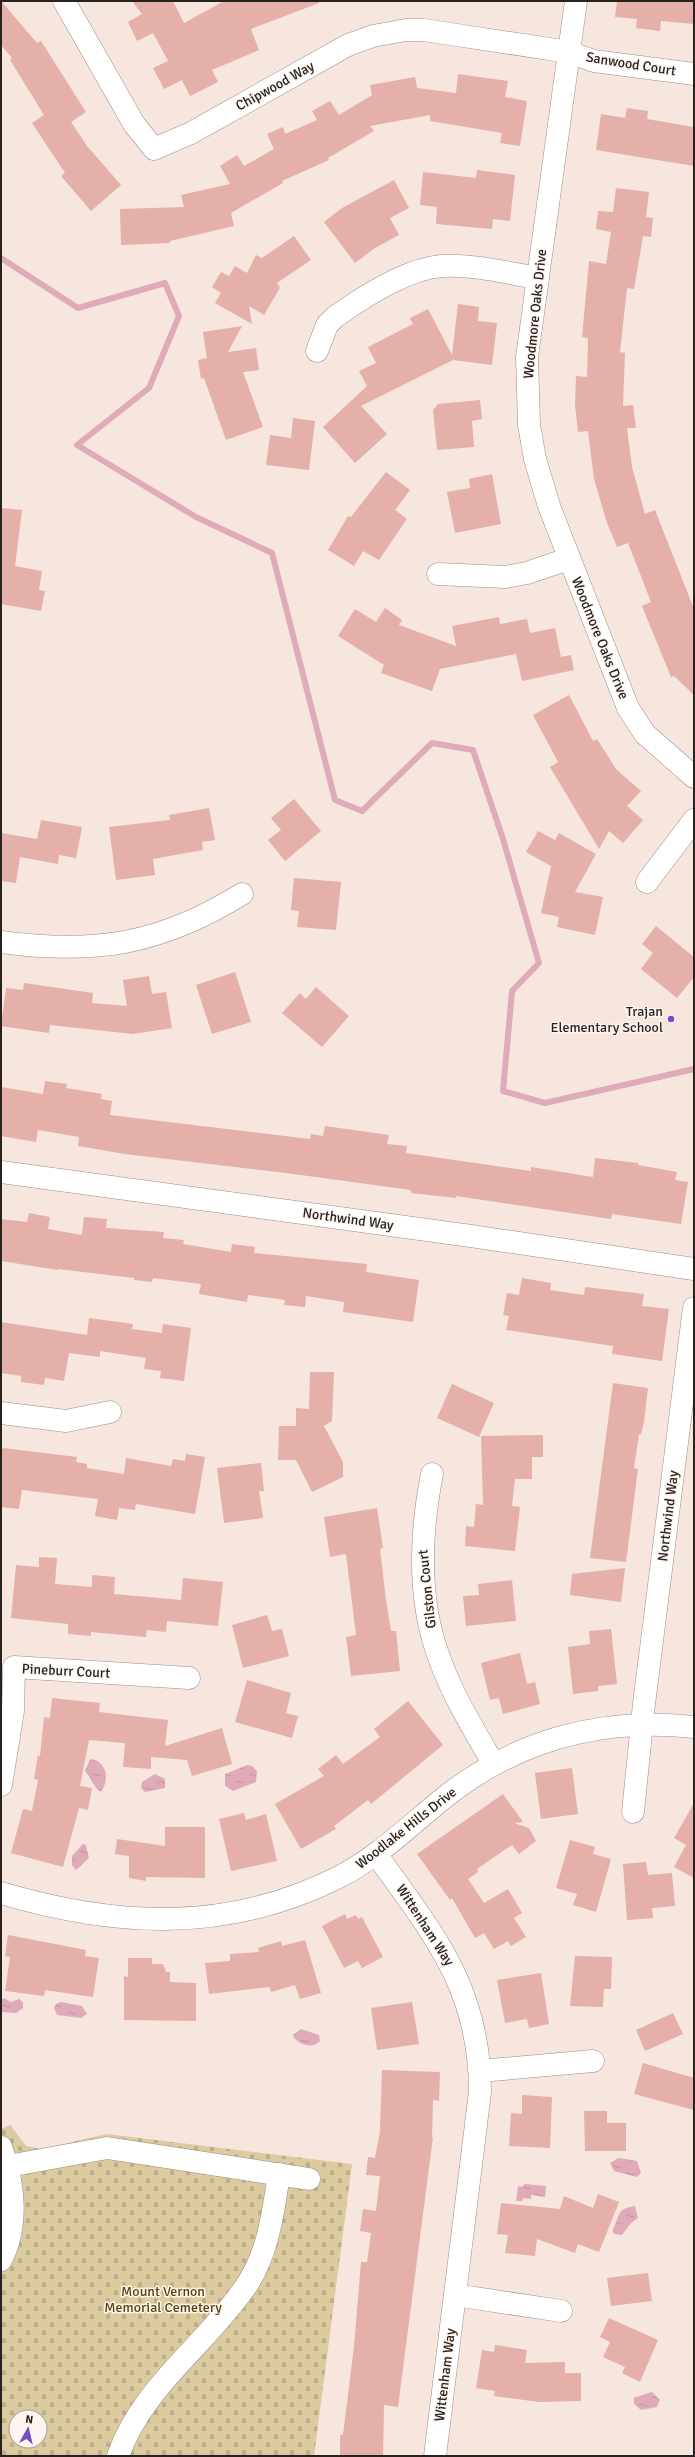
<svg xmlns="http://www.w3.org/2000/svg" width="695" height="2457" font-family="Signika,sans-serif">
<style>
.cemetery{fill:url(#cemetery-stones);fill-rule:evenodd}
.water{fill:url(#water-ripples)}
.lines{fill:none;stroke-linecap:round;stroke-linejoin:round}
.stream{stroke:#e0abb8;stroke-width:6}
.building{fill:#e5afaa}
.minor-casing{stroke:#9c8d86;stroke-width:23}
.minor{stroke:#fff;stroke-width:22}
.poi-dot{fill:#764dc6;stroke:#fef5f0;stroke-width:1.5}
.labels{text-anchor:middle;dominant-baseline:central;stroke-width:3;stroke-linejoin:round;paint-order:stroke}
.street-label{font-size:14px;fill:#28221f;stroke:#fef5f0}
.poi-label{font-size:14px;fill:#28221f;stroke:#fef5f0;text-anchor:end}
.park-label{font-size:14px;fill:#544408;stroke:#fef5f0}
</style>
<defs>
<pattern id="cemetery-stones" width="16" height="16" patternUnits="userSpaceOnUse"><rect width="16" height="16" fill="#dbcb9e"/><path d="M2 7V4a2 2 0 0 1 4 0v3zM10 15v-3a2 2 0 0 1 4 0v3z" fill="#bcae88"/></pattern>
<pattern id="water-ripples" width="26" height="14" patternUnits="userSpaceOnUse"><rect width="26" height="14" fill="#e0abb8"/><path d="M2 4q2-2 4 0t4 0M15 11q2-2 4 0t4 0" fill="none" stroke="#c0939e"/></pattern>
</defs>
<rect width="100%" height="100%" fill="#f6e6de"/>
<path class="cemetery" d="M10 2125 26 2146 41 2149 107 2134 352 2164 314 2456H1V2129ZM16 2417H40V2441H16Z"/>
<g class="water">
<path d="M90 1759C107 1761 110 1779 101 1792 94 1788 91 1778 85 1771Z"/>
<polygon points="247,1765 252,1766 257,1771 256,1782 233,1791 225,1786 225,1774"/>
<polygon points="155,1774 165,1779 165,1788 145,1792 141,1788 142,1782"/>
<polygon points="83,1844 86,1845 89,1858 76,1870 72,1865 72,1856"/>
<polygon points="4,1998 11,2002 19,1999 23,2002 23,2008 16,2013 1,2012 1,2000"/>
<polygon points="61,2002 82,2006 87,2014 81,2018 57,2015 54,2008 56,2004"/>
<path d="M301 2029 319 2035 320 2041C312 2049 301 2045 294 2038L293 2035Z"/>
<polygon points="618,2158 637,2161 641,2173 637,2177 614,2171 610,2163"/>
<polygon points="524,2184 546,2186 545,2197 531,2195 531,2199 523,2198 523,2201 516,2201 518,2186 523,2187"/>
<path d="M635 2206 638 2218 631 2223 622 2235 614 2234C612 2230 613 2229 615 2225 620 2213 618 2209 635 2206Z"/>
<path d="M652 2392 660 2400 657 2407 641 2410 634 2404V2398C636 2397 649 2393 652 2392Z"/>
</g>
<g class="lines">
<polyline class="stream" points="1,258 78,308 165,283 179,316 149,388 77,445 196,517 272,553 335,800 362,811 432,743 473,750 503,839 539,963 512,991 503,1091 545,1103 694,1069"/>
</g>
<g class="building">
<polygon points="1,1 37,43 41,41 86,112 71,122 87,146 121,185 91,211 61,176 65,173 32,123 44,115 10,60 12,58 1,45"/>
<polygon points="132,1 173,1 184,23 224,1 319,1 319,3 251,29 259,50 212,70 218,82 190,96 182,80 164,89 153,68 168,61 153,33 137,41 128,22 142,14"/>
<polygon points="617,1 694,1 694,24 661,21 660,31 636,28 637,19 615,17"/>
<polygon points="458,74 508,81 505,97 527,101 520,146 500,143 502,133 430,121 430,115 370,126 374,131 328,158 329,160 282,181 283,183 231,213 234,226 170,241 170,243 121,245 120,209 184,207 181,195 230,184 220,166 237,155 244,166 274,149 267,134 283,127 285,134 317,120 312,111 330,101 339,115 372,95 370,85 415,77 417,88 456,93"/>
<polygon points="627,108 648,111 647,119 694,127 694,166 596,150 601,114 625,118"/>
<polygon points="477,170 515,175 510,221 493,219 492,229 436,224 437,207 420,205 423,172 476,178"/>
<polygon points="394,180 409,208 390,218 399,235 375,248 355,263 324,222 342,208"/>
<polygon points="616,188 649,192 646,217 653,218 651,237 643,236 634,289 627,288 620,352 625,353 623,406 633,405 636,428 627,428 632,467 645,514 655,510 694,609 694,695 674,676 671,677 642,606 651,602 628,543 617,547 607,523 594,479 588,431 578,432 575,405 576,376 587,377 588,338 582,337 589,261 606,264 611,232 596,229 598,211 613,212"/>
<polygon points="294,236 311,260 277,283 280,288 264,315 249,306 252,324 215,303 221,293 212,287 221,272 229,276 235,266 247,273 256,255 262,258"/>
<polygon points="458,304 479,307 478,321 497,323 492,365 453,360 361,406 387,434 355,463 323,427 367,386 359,371 376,363 368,347 413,324 410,318 428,309 452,355"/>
<polygon points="242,326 228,352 256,348 259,370 243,372 263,427 226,440 204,378 201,379 198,360 207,358 203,332"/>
<polygon points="480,400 482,419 472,421 474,447 437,450 433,410 438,404"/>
<polygon points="293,418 315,421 309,470 266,465 270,435 291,438"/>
<polygon points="386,472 410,490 395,510 407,519 379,560 363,551 354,566 328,550 348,516 351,517"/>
<polygon points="492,474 501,524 455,533 447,492 470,488 469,479"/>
<polygon points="1,508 22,510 15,566 42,571 39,590 45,591 41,611 1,604"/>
<polygon points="385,608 402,620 399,625 456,646 452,626 499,617 500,624 527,619 530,633 555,628 561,657 571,655 574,670 522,681 516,654 440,669 432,691 381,673 384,665 338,636 355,609 376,622"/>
<polygon points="569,695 593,741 597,739 616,769 641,791 627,806 643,820 623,843 609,831 599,849 550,767 558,762 533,715"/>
<polygon points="294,799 321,831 285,861 268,840 281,830 271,818"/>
<polygon points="209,808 215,840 202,842 203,850 153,859 155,875 116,880 109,827 170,820 169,815"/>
<polygon points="41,820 82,827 76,858 59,855 58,864 20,857 16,883 1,881 1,833 37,839"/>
<polygon points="538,831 555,840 559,833 596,854 575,892 603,897 595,935 557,927 559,917 541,913 551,866 526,852"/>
<polygon points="294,878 341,882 336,930 297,927 299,911 291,910"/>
<polygon points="656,926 694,957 694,977 677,998 641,969 653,953 642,944"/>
<polygon points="235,972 251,1022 212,1034 196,985"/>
<polygon points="149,976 152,994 166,992 172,1028 133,1034 50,1025 49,1033 1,1026 6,988 23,990 24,983 93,993 92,1003 127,1006 123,980"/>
<polygon points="316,987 349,1016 322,1047 282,1013 300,993 306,999"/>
<polygon points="45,1081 67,1084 66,1088 102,1094 101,1099 112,1101 110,1115 310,1139 311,1134 323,1136 325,1126 389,1135 387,1144 407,1146 406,1153 531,1171 531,1167 593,1177 595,1158 638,1163 638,1165 677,1172 675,1180 688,1182 681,1224 612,1214 611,1219 456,1196 456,1198 411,1193 411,1190 286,1173 125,1154 78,1146 79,1137 38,1130 36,1142 1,1136 1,1087 43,1094"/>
<polygon points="29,1213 50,1217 48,1229 82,1235 84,1217 107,1219 106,1228 164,1232 163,1238 184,1240 183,1244 231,1252 232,1244 255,1247 254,1253 367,1264 366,1272 419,1280 413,1322 343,1312 344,1302 306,1296 305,1307 284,1305 285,1300 248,1295 247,1302 199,1294 201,1284 153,1278 152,1282 134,1280 134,1278 58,1269 58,1270 1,1261 1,1219 27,1222"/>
<polygon points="522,1278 551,1283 550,1290 584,1295 585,1287 644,1294 642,1306 669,1309 662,1361 612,1354 613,1346 506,1330 509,1316 503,1315 507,1293 519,1295"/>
<polygon points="89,1318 133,1324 132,1329 162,1333 163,1324 191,1328 184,1381 160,1378 161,1371 144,1369 146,1358 100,1351 100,1357 69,1353 64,1381 45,1378 44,1385 21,1382 21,1376 1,1373 1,1322 87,1335"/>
<polygon points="310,1372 334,1372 332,1421 324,1426 343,1462 343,1477 312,1492 296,1460 278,1460 279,1426 296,1426 296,1408 309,1409"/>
<polygon points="613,1383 648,1388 644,1422 641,1434 639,1434 634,1468 638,1469 626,1562 590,1558"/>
<polygon points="452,1384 494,1403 479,1437 437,1418"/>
<polygon points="543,1435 543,1457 532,1457 532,1479 515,1479 512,1506 520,1507 515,1551 465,1546 466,1526 474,1527 476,1504 483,1505 481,1436"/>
<polygon points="3,1448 77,1457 76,1462 87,1464 87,1468 124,1474 126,1458 171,1466 173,1459 185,1461 186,1454 205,1457 195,1514 136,1504 135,1510 119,1508 117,1520 95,1516 98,1499 22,1490 19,1509 1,1507 1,1452"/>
<polygon points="261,1463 264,1491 259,1491 263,1518 224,1523 217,1468"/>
<polygon points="377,1508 383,1548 380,1549 386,1600 391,1631 396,1631 400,1671 351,1676 346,1637 356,1635 346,1554 330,1557 324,1517"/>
<polygon points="39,1557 57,1558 55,1584 92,1587 92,1575 115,1577 114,1594 181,1600 183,1578 223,1582 218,1626 167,1621 166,1632 147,1630 146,1637 91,1632 91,1636 68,1634 68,1624 11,1618 16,1565 39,1567"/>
<polygon points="625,1568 621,1602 570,1595 572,1574"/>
<polygon points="512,1580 516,1621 466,1626 463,1596 479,1595 478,1584"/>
<polygon points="267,1615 272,1631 282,1629 289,1656 243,1668 232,1625"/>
<polygon points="611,1629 617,1684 598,1686 598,1691 573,1694 568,1647 590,1644 589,1631"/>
<polygon points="520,1653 527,1684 535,1682 540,1704 503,1714 499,1698 490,1700 481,1663"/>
<polygon points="247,1680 291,1693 286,1713 298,1716 292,1738 235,1722"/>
<polygon points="52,1698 100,1703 99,1712 168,1720 165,1746 222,1728 232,1764 192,1776 187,1760 151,1757 151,1769 123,1767 125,1743 89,1740 80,1786 92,1788 88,1810 79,1808 63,1867 11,1853 23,1809 32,1811 38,1780 34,1779 38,1755 40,1756 44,1717 50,1718"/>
<polygon points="408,1701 443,1745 371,1804 368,1800 334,1826 336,1829 301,1849 275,1804 324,1776 318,1769 336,1755 343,1764 380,1737 374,1729"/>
<polygon points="572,1768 578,1814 541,1819 535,1773"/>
<polygon points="503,1794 523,1822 514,1823 529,1828 536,1841 519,1854 512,1845 477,1869 478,1872 468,1879 484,1903 508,1889 522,1913 514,1918 526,1937 511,1946 508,1941 494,1949 484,1933 475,1938 452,1898 450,1900 417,1854"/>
<polygon points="694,1803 694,1878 674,1867 686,1845 674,1838"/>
<polygon points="244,1813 246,1820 266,1814 277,1861 231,1871 219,1819"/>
<polygon points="165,1827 205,1827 205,1878 146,1877 146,1881 129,1878 129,1856 115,1854 117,1839 165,1846"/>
<polygon points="570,1840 595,1847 593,1854 611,1859 596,1912 573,1905 577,1894 556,1888"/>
<polygon points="646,1862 648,1875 672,1873 675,1906 652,1908 653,1918 627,1920 623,1864"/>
<polygon points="345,1914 347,1919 356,1915 358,1919 362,1917 383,1957 362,1968 358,1961 344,1968 322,1926"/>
<polygon points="8,1935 86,1950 85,1956 99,1958 93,1997 45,1990 44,1996 5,1991 10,1957 5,1956"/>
<polygon points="305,1940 321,1993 300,1999 295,1985 271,1992 270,1987 209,1994 205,1963 230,1961 230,1954 259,1952 258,1948 281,1941 282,1946"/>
<polygon points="575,1956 612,1957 611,1989 604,1989 603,2007 570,2006"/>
<polygon points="128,1958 152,1958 152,1964 163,1964 166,1972 170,1972 170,1982 196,1983 196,2021 124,2020 124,1976 128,1977"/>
<polygon points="541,1973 549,2024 529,2028 527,2019 505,2023 497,1980"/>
<polygon points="412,2002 419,2044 377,2050 371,2008"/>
<polygon points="673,2013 683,2034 645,2051 636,2030"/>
<polygon points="643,2063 694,2078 694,2110 634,2094"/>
<polygon points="382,2070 440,2072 439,2101 433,2100 432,2137 433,2137 398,2407 384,2405 383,2456 340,2456 340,2435 343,2435 354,2346 361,2262 367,2262 371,2233 360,2231 363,2209 376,2211 380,2176 366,2175 368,2157 375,2158 380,2131"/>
<polygon points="522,2095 552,2097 550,2148 509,2146 511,2113 522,2114"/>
<polygon points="584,2111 607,2111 607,2123 626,2123 626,2151 585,2151"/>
<polygon points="598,2194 619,2202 599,2252 578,2244 575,2253 537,2239 535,2256 505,2253 508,2235 497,2234 501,2203 560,2209 564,2196 593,2208"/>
<polygon points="648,2273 652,2301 611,2306 607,2278"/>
<polygon points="609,2318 658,2340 640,2382 622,2373 625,2367 603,2357 610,2342 600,2337"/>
<polygon points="495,2345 527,2350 525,2363 565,2362 565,2373 581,2373 581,2401 539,2402 494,2396 495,2391 476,2388 482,2350 494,2352"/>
</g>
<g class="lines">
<defs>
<g id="minor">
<polyline points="64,1 134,124 154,149 191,133 348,45 373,36 406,30 424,30 569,52 594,61 694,74"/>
<polyline points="576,1 527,357 529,425 535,459 549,506 628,708 645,734 694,777"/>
<path d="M317 351 327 325 335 317C363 297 407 269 441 266 473 264 507 273 538 278"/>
<polyline points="438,574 505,577 527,573 568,559"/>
<polyline points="647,882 694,820"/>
<path d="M1 942C95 955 161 944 242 894"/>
<polyline points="1,1172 471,1236 694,1269"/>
<polyline points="1,1413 66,1421 110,1412"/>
<path d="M432 1474C420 1535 417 1600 440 1660 453 1696 474 1730 493 1763"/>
<polyline points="1,1785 13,1711 14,1667 189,1678"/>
<polyline points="633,1812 644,1704 694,1308"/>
<path d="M376 1854C434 1935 480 1988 480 2092L435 2456"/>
<path d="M1 1893C117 1927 226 1933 337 1878 377 1858 410 1825 445 1797 517 1740 602 1717 694 1727"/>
<polyline points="480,2071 593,2061"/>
<path d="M1 2147C14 2183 19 2225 1 2260"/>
<polyline points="8,2166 107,2148 309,2179"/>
<polyline points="455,2295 561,2311"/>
<path d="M118 2456C141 2389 204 2346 244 2289 268 2256 273 2213 279 2174"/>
</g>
</defs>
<use href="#minor" class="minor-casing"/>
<use href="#minor" class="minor"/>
</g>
<circle class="poi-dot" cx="671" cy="1019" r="4"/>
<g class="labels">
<g class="street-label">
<text transform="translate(631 64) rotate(9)">Sanwood Court</text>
<text transform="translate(275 86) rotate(-29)">Chipwood Way</text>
<text transform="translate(535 314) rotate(-84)">Woodmore Oaks Drive</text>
<text transform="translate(600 638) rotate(68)">Woodmore Oaks Drive</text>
<text transform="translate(348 1219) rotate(8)">Northwind Way</text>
<text transform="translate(668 1516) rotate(-83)">Northwind Way</text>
<text transform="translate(427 1589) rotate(-96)">Gilston Court</text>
<text transform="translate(66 1671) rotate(3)">Pineburr Court</text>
<text transform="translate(406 1828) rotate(-38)">Woodlake Hills Drive</text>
<text transform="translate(425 1925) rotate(57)">Wittenham Way</text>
<text transform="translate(445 2375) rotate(-83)">Wittenham Way</text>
</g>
<g class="poi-label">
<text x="663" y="1011">Trajan<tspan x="663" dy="16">Elementary School</tspan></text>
</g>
<g class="park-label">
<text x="163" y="2291">Mount Vernon<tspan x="163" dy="16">Memorial Cemetery</tspan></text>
</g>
</g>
<rect width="695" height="2457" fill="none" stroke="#28221f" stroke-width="4"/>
<g transform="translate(28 2429) rotate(8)"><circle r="19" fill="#fef5f0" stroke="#a8a19c"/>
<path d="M0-3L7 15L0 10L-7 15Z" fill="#764dc6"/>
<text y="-6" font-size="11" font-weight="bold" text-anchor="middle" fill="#28221f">N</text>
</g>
</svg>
